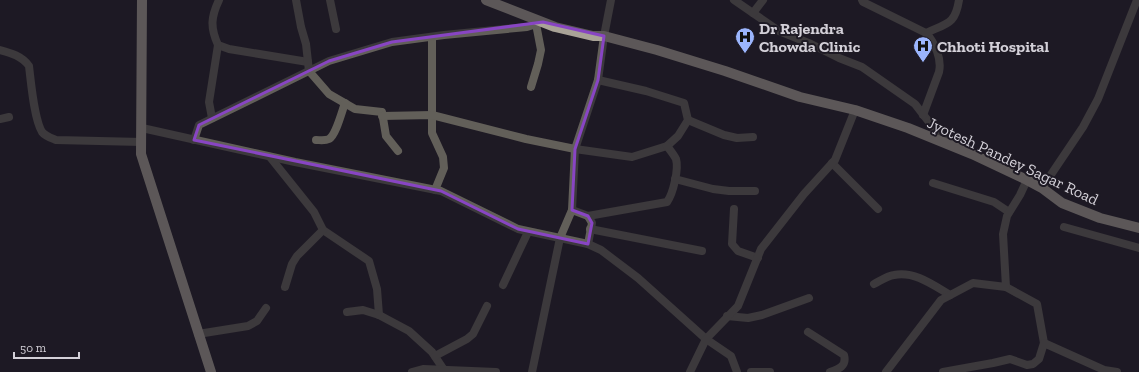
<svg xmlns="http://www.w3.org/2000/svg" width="1139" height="372" font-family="'Zilla Slab',serif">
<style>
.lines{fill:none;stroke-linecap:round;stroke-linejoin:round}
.minor{stroke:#625f59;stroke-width:8}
.primary{stroke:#a9a397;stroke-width:10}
.marked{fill:none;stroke:#8845c3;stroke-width:3;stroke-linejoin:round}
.labels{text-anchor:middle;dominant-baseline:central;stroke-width:4;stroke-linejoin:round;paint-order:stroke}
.poi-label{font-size:16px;font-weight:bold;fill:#d3d0d8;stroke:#1e1a24;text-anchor:start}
.street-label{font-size:16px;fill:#d3d0d8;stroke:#1e1a24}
</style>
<rect width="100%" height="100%" fill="#1e1a24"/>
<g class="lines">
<g class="minor">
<path d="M219 0C211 17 210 27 218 45L229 49 308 62"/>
<polyline points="296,0 301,27 306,44 309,71 329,94 355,109 382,112 386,136 398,151"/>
<polyline points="330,0 336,29"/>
<polyline points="734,0 779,31 811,44 839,58 862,67 915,104 936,131 951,144"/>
<path d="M862 0 863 2 926 33C935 43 942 59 939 72L923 115"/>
<polyline points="753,13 763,0"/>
<path d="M926 33C947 23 955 25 959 0"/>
<polyline points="432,37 432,133 443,157 444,168 435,190"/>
<path d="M0 50C11 53 22 56 29 66 31 82 34 119 42 132 45 136 51 138 56 140L142 142"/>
<polyline points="531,87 538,64 541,50 536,24"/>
<polyline points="382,116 432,115 526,139 575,149 632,157 667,146 678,136 688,120 684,103 646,91 598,80"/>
<polyline points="212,118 209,102 218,45"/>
<polyline points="0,119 9,117"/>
<polyline points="688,120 724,135 737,138 753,137"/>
<polyline points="142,128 295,162 441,191 518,229 588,244 601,250 638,278 706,339 731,356 737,372"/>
<polyline points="194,140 199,125 329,61 392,42 444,35 527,27 543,22"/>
<path d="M316 140C320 140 325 141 329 139 336 135 342 111 345 103"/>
<polyline points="270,157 314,212 323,230 369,261 377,289 379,315"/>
<polyline points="832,163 878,209"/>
<polyline points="675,179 713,189 729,191 755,191"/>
<polyline points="933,183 994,202 1009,212"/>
<polyline points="1042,188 1083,127 1098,99 1137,0"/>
<polyline points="734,209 732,244 738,251 758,258"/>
<polyline points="572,210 588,216 592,223 588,244"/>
<path d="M588 216 667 202C673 194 679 169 676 159 674 155 670 150 667 146"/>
<polyline points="1064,227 1139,248"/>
<polyline points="590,229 702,251"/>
<path d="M874 284C880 281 887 276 894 275 915 271 933 285 950 295"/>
<polyline points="503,285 528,232"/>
<polyline points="285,287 292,264 297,256 323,230"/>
<polyline points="1006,287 1037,304 1044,343"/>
<polyline points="347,312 363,310 379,315 409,331 432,352 444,370"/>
<polyline points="727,316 748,318 762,315 809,298"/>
<path d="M808 332 844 355C847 366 839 369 830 372"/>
<polyline points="198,334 248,326 257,321 266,308"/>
<polyline points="435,356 467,339 473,334 487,306"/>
<polyline points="412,372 423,369 496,372"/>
<polyline points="532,372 560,238 572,210 575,149 598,80 604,36 611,0"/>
<polyline points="690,372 706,339 738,306 761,249 804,194 835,160 855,110"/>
<polyline points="751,372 770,372"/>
<polyline points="886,372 941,300 973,283 1006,287 1003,234 1007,216 1020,195 1027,180"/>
<polyline points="943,372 993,363 1010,359 1027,365 1033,364 1039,359 1044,343 1104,370 1117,372"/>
</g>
<g class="primary">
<polyline points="142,0 141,154 211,372"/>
<polyline points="486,0 555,27 593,36 604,36 657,50 725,71 800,97 855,110 908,128 972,154 1027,180 1042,188 1062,203 1100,218 1139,228"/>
</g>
</g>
<path d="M0 0H1139V372H0ZM543 22 604 36 598 80 575 149 572 210 588 216 592 223 588 244 518 229 441 191 194 140 199 125 329 61 392 42Z" fill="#1e1a24" fill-opacity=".55" fill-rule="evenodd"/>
<path class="marked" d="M543 22 604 36 598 80 575 149 572 210 588 216 592 223 588 244 518 229 441 191 194 140 199 125 329 61 392 42Z"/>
<defs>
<symbol id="hospital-pin" viewBox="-11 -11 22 30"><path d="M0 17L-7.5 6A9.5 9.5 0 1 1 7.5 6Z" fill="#9bb5fd" stroke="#1e1a24"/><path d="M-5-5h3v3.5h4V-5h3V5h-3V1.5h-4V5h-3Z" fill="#111"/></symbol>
</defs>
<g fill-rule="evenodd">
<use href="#hospital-pin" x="734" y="26" width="22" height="30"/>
<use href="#hospital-pin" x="912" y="35" width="22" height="30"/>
</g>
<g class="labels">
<g class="poi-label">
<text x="759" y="28">Dr Rajendra<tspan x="759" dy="18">Chowda Clinic</tspan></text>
<text x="937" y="46">Chhoti Hospital</text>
</g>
<g class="street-label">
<text transform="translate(1013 161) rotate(25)">Jyotesh Pandey Sagar Road</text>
</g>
</g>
<path d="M14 352v6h65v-6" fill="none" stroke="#d3d0d8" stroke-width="2"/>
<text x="20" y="352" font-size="12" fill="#d3d0d8" stroke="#1e1a24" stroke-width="3" paint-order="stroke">50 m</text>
</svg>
